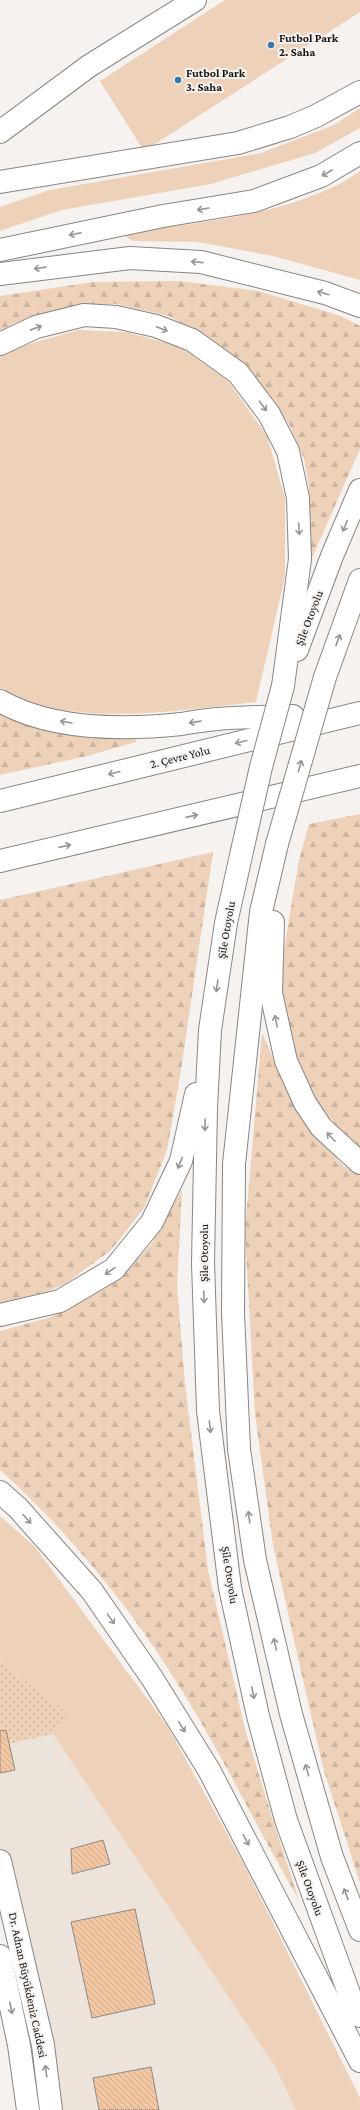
<svg xmlns="http://www.w3.org/2000/svg" width="360" height="2110" font-family="'Crimson Pro',serif">
<style>
.built{fill:#ece3db}
.grass{fill:#eed1b9}
.forest{fill:url(#forest-firs)}
.park{fill:url(#park-dots)}
.building{fill:url(#building-back-hatch);stroke:#8c8987}
.lines{fill:none;stroke-linecap:round;stroke-linejoin:round}
.minor-casing{stroke:#898684;stroke-width:24}
.highway-casing{stroke:#898684;stroke-width:24}
.minor{stroke:#fff;stroke-width:22}
.highway{stroke:#fff;stroke-width:22}
.highway-bridge-casing{stroke:#898684;stroke-width:24;stroke-linecap:butt}
.highway-bridge{stroke:#fff;stroke-width:22}
.oneway{stroke:#969595}
.poi-dot{fill:#327aae;stroke:#f5f2ef;stroke-width:1.5}
.labels{text-anchor:middle;dominant-baseline:central;stroke-width:4;stroke-linejoin:round;paint-order:stroke}
.poi-label{font-size:12px;font-weight:bold;fill:#151413;stroke:#f5f2ef;text-anchor:start}
.street-label{font-size:12px;fill:#151413;stroke:#f5f2ef}
</style>
<defs>
<pattern id="forest-firs" width="22" height="20" patternUnits="userSpaceOnUse"><rect width="22" height="20" fill="#eed1b9"/><path d="M5 1l3.5 6h-7zM16 11l3.5 6h-7z" fill="#cbb39e"/></pattern>
<pattern id="park-dots" width="8" height="8" patternUnits="userSpaceOnUse"><rect width="8" height="8" fill="#eed1b9"/><path d="M2 2h.1M6 6h.1" fill="none" stroke="#cbb39e" stroke-width="1.8" stroke-linecap="round"/></pattern>
<pattern id="building-back-hatch" width="6" height="6" patternUnits="userSpaceOnUse"><rect width="6" height="6" fill="#f2c7a2"/><path d="M-1 5l2 2M0 0l6 6M5-1l2 2" fill="none" stroke="#cfaa8b"/></pattern>
</defs>
<rect width="100%" height="100%" fill="#f5f2ef"/>
<polygon class="built" points="53,1734 274,2065 296,2110 52,2110 0,1858 0,1746"/>
<g class="grass">
<polygon points="225,0 360,0 360,12 144,151 100,81"/>
<polygon points="360,108 360,128 315,153 211,184 62,210 0,231 0,207 50,190 261,153 334,125"/>
<path d="M360 171V280L273 256 198 242 133 241 126 237 128 232C197 223 268 217 331 188 341 184 351 177 360 171Z"/>
<path d="M79 330 126 332 181 347 228 381 267 436 285 498V577L256 702C179 710 69 730 0 688V356L11 349Z"/>
<polygon points="0,1516 35,1547 168,1727 243,1863 360,2098 360,2110 296,2110 274,2065 53,1734 66,1713 0,1661"/>
</g>
<g class="forest">
<polygon points="180,281 258,291 341,316 360,326 360,449 311,560 309,487 304,458 289,424 262,388 220,347 169,316 115,304 62,309 13,324 0,331 0,296 93,282"/>
<path d="M0 713C40 736 90 734 135 738L136 742 87 756 0 775Z"/>
<polygon points="360,814 360,1152 319,1105 291,1044 280,973 299,860 309,824"/>
<polygon points="213,852 181,1070 167,1150 144,1208 111,1250 65,1284 27,1299 0,1305 0,900"/>
<polygon points="262,1033 298,1114 343,1166 360,1175 360,1883 324,1771 300,1667 273,1545 255,1414 245,1231"/>
<path d="M182 1190 177 1286 185 1384 208 1570 245 1729 275 1827 299 1900C260 1834 227 1764 187 1699 136 1614 73 1536 0 1470V1331L51 1317 83 1301 123 1274 150 1246Z"/>
</g>
<polygon class="park" points="0,1661 67,1713 53,1734 0,1746"/>
<g class="building">
<polygon points="6,1730 15,1770 0,1773 0,1731"/>
<polygon points="103,1840 110,1864 72,1874 71,1849"/>
<polygon points="135,1909 155,2004 92,2018 71,1922"/>
<polygon points="151,2067 159,2110 99,2110 93,2078"/>
</g>
<g class="lines">
<defs>
<g id="minor">
<polyline points="0,132 89,66 195,0"/>
<polyline points="0,182 238,143 290,127 316,116 360,92"/>
<polyline points="0,1861 43,2045 51,2110"/>
<polyline points="0,1956 19,2045 28,2110"/>
</g>
<g id="highway">
<polyline points="0,250 163,216 254,201 321,176 360,153"/>
<polyline points="0,274 130,258 201,262 325,293 360,306"/>
<polyline points="0,344 36,327 84,315 116,317 156,326 192,340 238,373 269,414 288,451 298,498 300,559 283,686"/>
<polyline points="297,650 332,556 360,490"/>
<polyline points="325,677 360,580"/>
<path d="M0 701C51 730 124 730 181 724 193 722 205 720 217 719 242 717 268 717 293 716"/>
<polyline points="0,801 360,713"/>
<polyline points="277,844 261,912 234,1164 233,1313 239,1449 255,1560 291,1714 332,1857 360,1930"/>
<polyline points="242,851 226,923 210,1030 206,1108 203,1263 208,1411 230,1588 258,1716 286,1820 350,1996 360,2016"/>
<polyline points="0,861 360,776"/>
<polyline points="273,922 271,993 286,1061 305,1103 321,1127 360,1163"/>
<polyline points="0,1315 60,1301 114,1269 152,1222 181,1161 196,1094"/>
<polyline points="0,1492 18,1508 92,1591 152,1678 209,1770 360,2061"/>
</g>
</defs>
<use href="#minor" class="minor-casing"/>
<use href="#highway" class="highway-casing"/>
<use href="#minor" class="minor"/>
<use href="#highway" class="highway"/>
<defs>
<g id="highway-bridge">
<polyline points="277,844 325,677"/>
<polyline points="242,851 261,767 283,686"/>
</g>
</defs>
<use href="#highway-bridge" class="highway-bridge-casing"/>
<use href="#highway-bridge" class="highway-bridge"/>
</g>
<defs><path id="oneway-shaft" d="M-6 0H5M1.5-3L5.5 0L1.5 3" fill="none" stroke-width="1.6" stroke-linecap="round" stroke-linejoin="round"/></defs>
<g class="oneway">
<use href="#oneway-shaft" transform="translate(327 173) rotate(150)"/>
<use href="#oneway-shaft" transform="translate(203 209) rotate(170)"/>
<use href="#oneway-shaft" transform="translate(75 234) rotate(169)"/>
<use href="#oneway-shaft" transform="translate(197 262) rotate(-174)"/>
<use href="#oneway-shaft" transform="translate(40 268) rotate(172)"/>
<use href="#oneway-shaft" transform="translate(323 293) rotate(-163)"/>
<use href="#oneway-shaft" transform="translate(36 328) rotate(-20)"/>
<use href="#oneway-shaft" transform="translate(162 329) rotate(21)"/>
<use href="#oneway-shaft" transform="translate(263 406) rotate(53)"/>
<use href="#oneway-shaft" transform="translate(345 526) rotate(113)"/>
<use href="#oneway-shaft" transform="translate(299 529) rotate(87)"/>
<use href="#oneway-shaft" transform="translate(338 640) rotate(-70)"/>
<use href="#oneway-shaft" transform="translate(66 722) rotate(-170)"/>
<use href="#oneway-shaft" transform="translate(195 722) rotate(172)"/>
<use href="#oneway-shaft" transform="translate(241 742) rotate(166)"/>
<use href="#oneway-shaft" transform="translate(300 766) rotate(-74)"/>
<use href="#oneway-shaft" transform="translate(114 773) rotate(166)"/>
<use href="#oneway-shaft" transform="translate(192 816) rotate(-13)"/>
<use href="#oneway-shaft" transform="translate(65 846) rotate(-13)"/>
<use href="#oneway-shaft" transform="translate(217 986) rotate(98)"/>
<use href="#oneway-shaft" transform="translate(276 1021) rotate(-101)"/>
<use href="#oneway-shaft" transform="translate(205 1125) rotate(91)"/>
<use href="#oneway-shaft" transform="translate(331 1137) rotate(-135)"/>
<use href="#oneway-shaft" transform="translate(180 1163) rotate(112)"/>
<use href="#oneway-shaft" transform="translate(110 1271) rotate(145)"/>
<use href="#oneway-shaft" transform="translate(204 1297) rotate(88)"/>
<use href="#oneway-shaft" transform="translate(210 1427) rotate(83)"/>
<use href="#oneway-shaft" transform="translate(249 1517) rotate(-98)"/>
<use href="#oneway-shaft" transform="translate(27 1519) rotate(48)"/>
<use href="#oneway-shaft" transform="translate(111 1619) rotate(55)"/>
<use href="#oneway-shaft" transform="translate(275 1644) rotate(-103)"/>
<use href="#oneway-shaft" transform="translate(253 1693) rotate(78)"/>
<use href="#oneway-shaft" transform="translate(182 1727) rotate(58)"/>
<use href="#oneway-shaft" transform="translate(307 1770) rotate(-106)"/>
<use href="#oneway-shaft" transform="translate(246 1840) rotate(62)"/>
<use href="#oneway-shaft" transform="translate(346 1894) rotate(-111)"/>
<use href="#oneway-shaft" transform="translate(11 2008) rotate(78)"/>
<use href="#oneway-shaft" transform="translate(46 2071) rotate(-98)"/>
</g>
<g class="poi-dot">
<circle cx="271" cy="45" r="4"/>
<circle cx="178" cy="80" r="4"/>
</g>
<g class="labels">
<g class="poi-label">
<text x="279" y="38">Futbol Park<tspan x="279" dy="14">2. Saha</tspan></text>
<text x="186" y="73">Futbol Park<tspan x="186" dy="14">3. Saha</tspan></text>
</g>
<g class="street-label">
<text transform="translate(309 618) rotate(-69)">Şile Otoyolu</text>
<text transform="translate(180 757) rotate(-14)">2. Çevre Yolu</text>
<text transform="translate(226 930) rotate(-80)">Şile Otoyolu</text>
<text transform="translate(204 1253) rotate(-90)">Şile Otoyolu</text>
<text transform="translate(230 1575) rotate(81)">Şile Otoyolu</text>
<text transform="translate(310 1888) rotate(70)">Şile Otoyolu</text>
<text transform="translate(28 1985) rotate(78)">Dr. Adnan Büyükdeniz Caddesi</text>
</g>
</g>
</svg>
